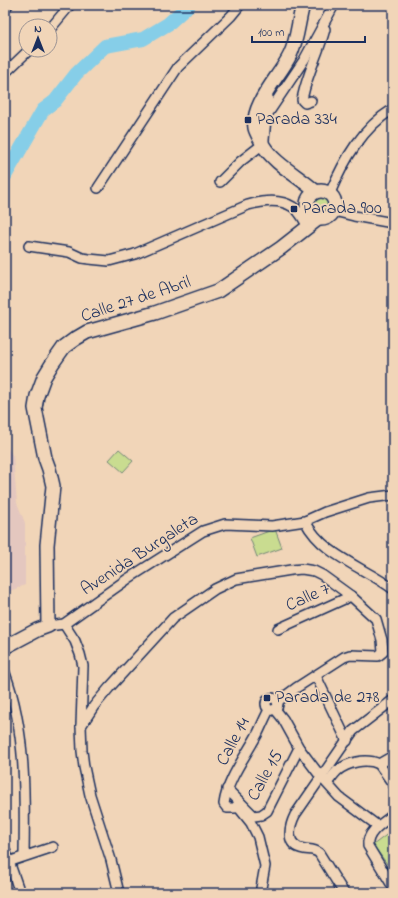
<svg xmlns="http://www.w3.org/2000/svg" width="398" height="898" font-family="'Indie Flower',sans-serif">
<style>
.built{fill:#e4c7bf}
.green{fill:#c9dc90;stroke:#728677}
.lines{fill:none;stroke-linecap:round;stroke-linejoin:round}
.river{stroke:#86cee8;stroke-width:14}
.street-casing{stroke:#1b2f5e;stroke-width:12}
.secondary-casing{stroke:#1b2f5e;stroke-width:16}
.street{stroke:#f1d5b8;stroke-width:9}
.secondary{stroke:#f1d5b8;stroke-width:13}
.poi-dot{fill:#1b2f5e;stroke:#f1d5b8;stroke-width:1.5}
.labels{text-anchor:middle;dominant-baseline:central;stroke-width:3.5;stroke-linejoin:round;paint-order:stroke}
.poi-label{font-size:18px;fill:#1b2f5e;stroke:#f1d5b8;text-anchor:start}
.street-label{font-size:18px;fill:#1b2f5e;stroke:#f1d5b8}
</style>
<rect width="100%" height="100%" fill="#f1d5b8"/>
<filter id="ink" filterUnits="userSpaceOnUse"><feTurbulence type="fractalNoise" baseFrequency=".025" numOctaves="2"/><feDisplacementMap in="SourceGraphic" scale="8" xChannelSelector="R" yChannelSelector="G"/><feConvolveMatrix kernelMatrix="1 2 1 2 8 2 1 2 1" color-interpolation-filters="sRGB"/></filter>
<g filter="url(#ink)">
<polygon class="built" points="5,444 13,456 17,503 25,523 25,585 5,593"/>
<g class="green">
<circle cx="320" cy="205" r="8"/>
<polygon points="119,449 133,461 123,472 109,460"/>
<polygon points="275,529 282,548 257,557 250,538"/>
<polygon points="393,830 393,872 373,845"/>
</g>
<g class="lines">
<polyline class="river" points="5,176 43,110 55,101 76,74 105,46 143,39 168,24 189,5"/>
<defs>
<g id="street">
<polyline points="5,8 8,5"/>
<polyline points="50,29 70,5"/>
<polyline points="5,73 29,50"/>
<path d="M311 101 305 103 302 100 303 95C308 72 319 52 325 29"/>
<polyline points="265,118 304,60 334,5"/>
<polyline points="220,182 241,161 263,144"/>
<polyline points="98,188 178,67 231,16 240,5"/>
<path d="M330 193C344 160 362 128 393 109"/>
<polyline points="334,211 354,216 393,223"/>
<path d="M29 246 69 252 82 258 89 259 109 261 135 254 248 205C262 201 280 198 293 207 300 211 304 220 308 227"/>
<path d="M305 521C323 556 364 567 393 589"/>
<polyline points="64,624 75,641 80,654 83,666 81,726 82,751 84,767 90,795 111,860 119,893"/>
<polyline points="48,626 64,624 129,578 203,531 225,524 272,526 305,521 325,512 369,498 393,495"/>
<polyline points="278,629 351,596"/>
<path d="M5 673C26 729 25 797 24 856"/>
<polyline points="316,676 347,741"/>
<circle cx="272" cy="704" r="6"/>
<polyline points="275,709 283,719 299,748 321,777 339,797 378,826"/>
<polyline points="81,726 94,706 109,688 173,618 215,589 236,579 291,570 302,569 314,571 322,575 351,596 376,619 382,640 383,652 378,656 350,655 344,657 296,688 277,702"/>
<polyline points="379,764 393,784"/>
<path d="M327 783C330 780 333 775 337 771 348 762 366 758 379 764L393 756"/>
<polyline points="227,789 254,816 261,815 267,811 299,748"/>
<path d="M240 802 235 808H227L224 804C227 780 247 754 258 733 262 725 265 717 269 710"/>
<polyline points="239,808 251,823 258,837 265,866 261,888 263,893"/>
<path d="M393 815C384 822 366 832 368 846L393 887"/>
<polyline points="5,850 20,893"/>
<polyline points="5,863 53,847"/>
<path d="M344 893 319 853C314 849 309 850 304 849 285 846 289 827 295 815L353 731 393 700"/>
</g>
<g id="secondary">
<path d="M303 5C298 21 298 39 290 55 280 76 251 104 255 128 256 133 261 140 263 145 275 165 299 176 315 191"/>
<polyline points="262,140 266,97"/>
<circle cx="321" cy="205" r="14"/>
<polyline points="5,647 37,630 48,626 47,545 53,486 49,469 45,458 35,408 37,396 44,377 52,364 64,347 75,339 87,332 155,313 218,291 281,248 318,219"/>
</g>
</defs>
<use href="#street" class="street-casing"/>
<use href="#secondary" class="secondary-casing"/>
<use href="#street" class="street"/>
<use href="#secondary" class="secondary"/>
</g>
</g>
<g class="poi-dot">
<rect x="244" y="116" width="8" height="8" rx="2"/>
<rect x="290" y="205" width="8" height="8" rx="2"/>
<rect x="263" y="694" width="8" height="8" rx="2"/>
</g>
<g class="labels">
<g class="poi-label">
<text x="256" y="120">Parada 334</text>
<text x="302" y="209">Parada 900</text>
<text x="275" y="698">Parada de 278</text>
</g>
<g class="street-label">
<text transform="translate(136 300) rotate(-18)">Calle 27 de Abril</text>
<text transform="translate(140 555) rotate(-33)">Avenida Burgaleta</text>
<text transform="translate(308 598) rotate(-24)">Calle 7</text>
<text transform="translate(234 742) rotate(-62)">Calle 14</text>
<text transform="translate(266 776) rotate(-61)">Calle 15</text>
</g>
</g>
<rect width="398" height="898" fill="none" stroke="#f1d5b8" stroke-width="20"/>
<rect x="10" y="10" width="378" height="878" fill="none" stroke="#1b2f5e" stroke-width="1.5" filter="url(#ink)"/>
<g transform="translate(38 38)"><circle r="19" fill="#f1d5b8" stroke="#9b9394"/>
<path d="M0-3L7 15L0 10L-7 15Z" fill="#1b2f5e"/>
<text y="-6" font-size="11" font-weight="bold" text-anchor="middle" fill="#1b2f5e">N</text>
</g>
<path d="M252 36v6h113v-6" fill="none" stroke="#1b2f5e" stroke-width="2"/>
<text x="258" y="36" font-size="12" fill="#1b2f5e" stroke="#f1d5b8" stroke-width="3" paint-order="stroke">100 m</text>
</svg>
